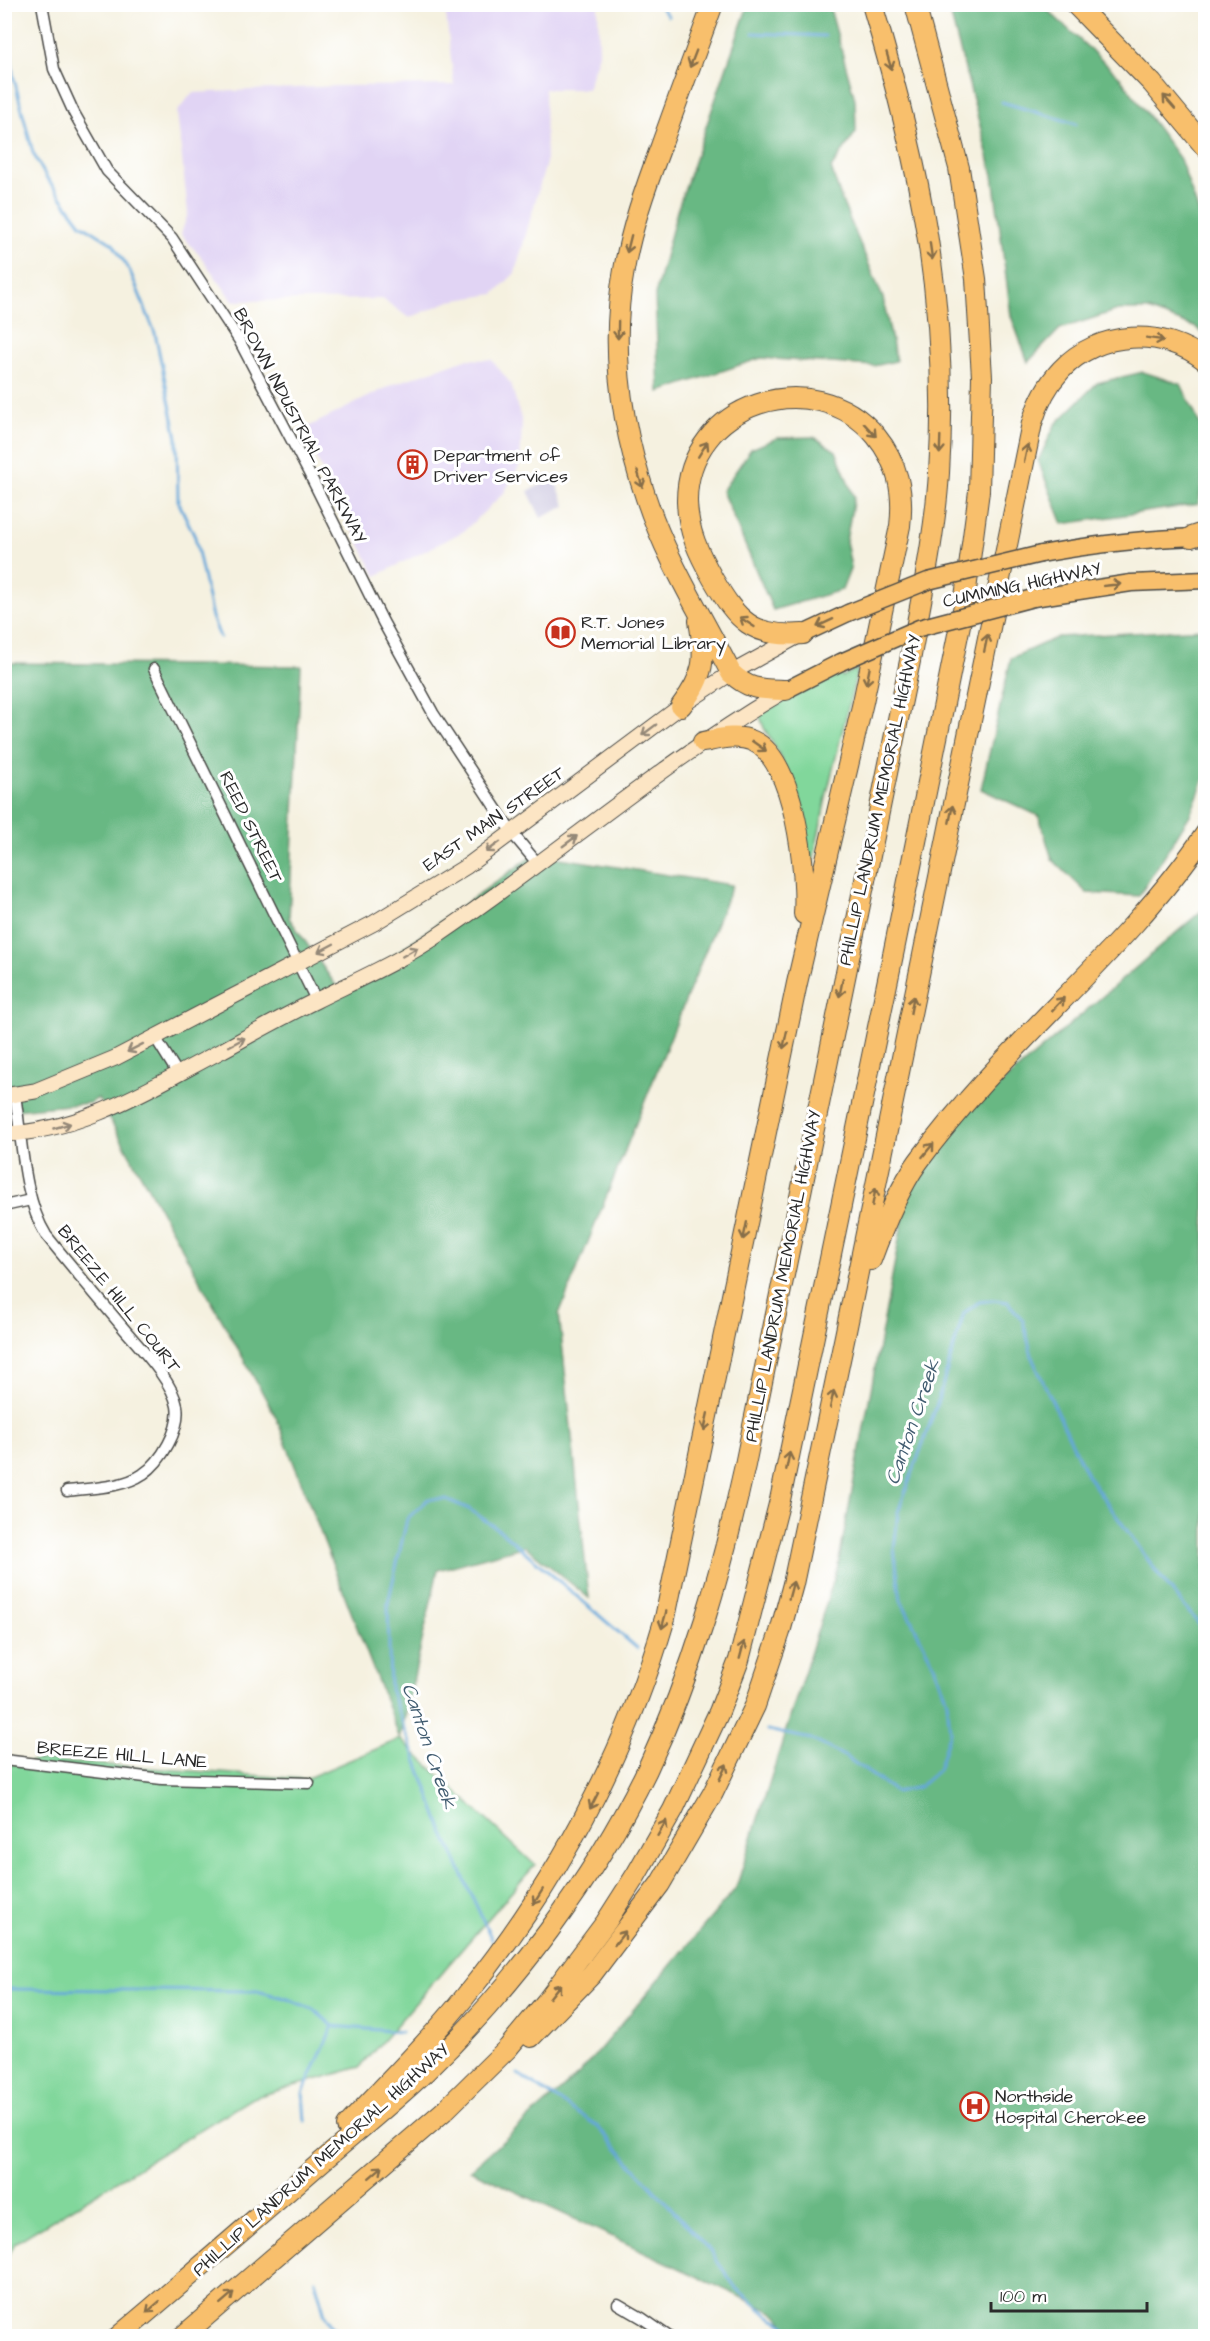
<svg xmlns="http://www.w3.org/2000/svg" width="1210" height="2341" font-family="'Architects Daughter',sans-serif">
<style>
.built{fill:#e1d4f4}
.industrial{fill:#c5c0db}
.green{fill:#81d79b;stroke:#568163;stroke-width:1.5}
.forest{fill:#68b883;stroke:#4a7257;stroke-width:1.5}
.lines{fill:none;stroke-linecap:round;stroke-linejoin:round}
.stream{stroke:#65a7d9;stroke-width:3}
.street-casing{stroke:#494946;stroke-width:13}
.secondary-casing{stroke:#494946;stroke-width:17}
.primary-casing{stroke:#494946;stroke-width:19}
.highway-casing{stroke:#494946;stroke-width:22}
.street{stroke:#fff;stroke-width:10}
.secondary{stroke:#fce5c4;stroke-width:15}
.primary{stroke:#f8bf6c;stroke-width:16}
.highway{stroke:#f8bf6c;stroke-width:20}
.primary-bridge-casing{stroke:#494946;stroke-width:19;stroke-linecap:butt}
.primary-bridge{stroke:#f8bf6c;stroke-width:16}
.oneway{stroke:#876e48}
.oneway2{stroke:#948878}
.labels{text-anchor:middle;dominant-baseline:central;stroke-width:6;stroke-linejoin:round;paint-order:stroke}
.street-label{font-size:18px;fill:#2b2b2b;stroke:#fff}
.poi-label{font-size:18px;fill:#2b2b2b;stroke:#fff;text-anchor:start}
.water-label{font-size:20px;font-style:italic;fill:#425d71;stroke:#fff}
</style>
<rect width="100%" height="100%" fill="#fff"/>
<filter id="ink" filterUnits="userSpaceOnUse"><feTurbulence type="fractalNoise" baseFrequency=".0167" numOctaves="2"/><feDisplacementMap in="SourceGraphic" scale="12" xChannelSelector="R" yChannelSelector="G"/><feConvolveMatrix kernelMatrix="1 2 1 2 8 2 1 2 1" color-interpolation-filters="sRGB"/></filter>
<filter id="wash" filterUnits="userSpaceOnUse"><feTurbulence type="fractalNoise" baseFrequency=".008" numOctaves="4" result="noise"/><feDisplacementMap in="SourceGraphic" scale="24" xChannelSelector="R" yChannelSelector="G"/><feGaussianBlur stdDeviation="1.35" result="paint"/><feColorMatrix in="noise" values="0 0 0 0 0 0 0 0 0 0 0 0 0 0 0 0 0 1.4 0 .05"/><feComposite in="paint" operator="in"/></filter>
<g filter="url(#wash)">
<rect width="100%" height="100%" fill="#f5f1e0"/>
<g class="built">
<polygon points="445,5 598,5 599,54 587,89 545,89 546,163 515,273 494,294 450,301 409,318 383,299 233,301 201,257 181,234 188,213 177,112 192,93 338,86 454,85"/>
<polygon points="466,359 492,360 511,384 522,422 520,465 504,493 464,531 376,576 302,430 394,384"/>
</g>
<polygon class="industrial" points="554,479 566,506 541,518 528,491"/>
<g class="green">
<polygon points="858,668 827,793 811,871 781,757 764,728 759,714 841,671 842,677"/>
<polygon points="400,1739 535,1865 360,2067 252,2098 15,2243 5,2263 5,1766 37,1760 305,1779"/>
</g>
<g class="forest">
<polygon points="748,5 829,5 855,99 856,132 831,168 842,201 883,298 896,361 874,366 761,358 659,392 655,295 677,211"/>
<polygon points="948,5 1042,5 1120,77 1180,159 1205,230 1205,335 1197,328 1148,310 1118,310 1060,329 1028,362 1011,316 993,175"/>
<polygon points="1143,372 1181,384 1205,435 1205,455 1199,504 1063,524 1038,461 1055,425 1097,383"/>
<polygon points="814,437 836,451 854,497 846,541 851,567 842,590 773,610 722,491 751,449 777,438"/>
<polygon points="1205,629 1205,777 1190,815 1139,896 1087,893 1052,859 1039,816 981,789 1011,658 1058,637"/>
<polygon points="4,663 301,666 289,918 341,993 535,854 732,885 559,1314 589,1598 525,1546 438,1570 400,1739 276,1417 98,1098 90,1103 5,1111"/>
<polygon points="1205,908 1205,2336 794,2336 777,2314 470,2170 579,2074 736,1888 838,1566 914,1159"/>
</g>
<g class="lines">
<g class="stream">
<polyline points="5,4 13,75 33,153 46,177 81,224 113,244 130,271 155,333 177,438 178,501 195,537 212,617 220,637"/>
<polyline points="658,4 668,16"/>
<polyline points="753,33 825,36"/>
<polyline points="1002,102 1076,124"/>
<polyline points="767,1730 811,1739 846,1757 896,1792 919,1787 938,1770 950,1732 947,1701 934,1665 901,1600 894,1549 898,1512 935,1410 964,1313 979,1302 994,1300 1008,1302 1023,1321 1033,1360 1087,1475 1159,1575 1206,1633"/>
<polyline points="492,1940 443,1832 390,1689 388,1603 407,1519 428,1499 446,1499 469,1509 502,1532 637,1648"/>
<polyline points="4,1989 257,1991 285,1998 313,2009 333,2026 401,2032"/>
<polyline points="518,2074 596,2125 710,2251 736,2288 768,2315 805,2336"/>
<polyline points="305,2121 303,2093 333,2026"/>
<polyline points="315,2280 325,2315 337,2336"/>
</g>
</g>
</g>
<g filter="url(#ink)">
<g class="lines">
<defs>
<g id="street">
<polyline points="42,4 54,69 74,113 107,171 172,238 239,340 311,477 383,622 433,713 512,833 538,864"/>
<polyline points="154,669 316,1000"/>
<polyline points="155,1037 178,1074"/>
<path d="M15 1095C22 1138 23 1198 46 1235 70 1265 95 1294 120 1324 137 1345 172 1379 177 1406 181 1429 161 1462 143 1474 123 1488 90 1488 67 1491"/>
<polyline points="4,1206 31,1200"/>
<polyline points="4,1760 162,1779 309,1783"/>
<polyline points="618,2304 642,2318 668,2336"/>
</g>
<g id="secondary">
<polyline points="4,1096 35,1091 115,1058 374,923 467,866 681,706 731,673 800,635"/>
<path d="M4 1134C86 1131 153 1086 223 1050 254 1033 284 1016 315 1001 357 980 401 961 440 934 557 855 664 761 786 690"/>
</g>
<g id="primary">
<path d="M1041 554C1095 544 1150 538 1205 537"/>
<polyline points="1033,598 1131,583 1206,580"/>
<polyline points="803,634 848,613"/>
<polyline points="786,690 841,662"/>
</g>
<g id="highway">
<path d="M713 4C695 53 677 101 660 149 645 189 631 229 624 270 610 346 621 425 646 498 666 559 702 616 731 673 750 691 762 689 786 690"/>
<polyline points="1075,4 1152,83 1206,148"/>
<polyline points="1191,537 1206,532"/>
<path d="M681 706C705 675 706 659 699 621"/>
<path d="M703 742C719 739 737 734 753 741 795 759 807 874 804 914"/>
<path d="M871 1260C882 1230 900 1187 918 1162 1004 1044 1124 954 1206 833"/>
<path d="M531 2037 592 1974 660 1884 713 1793 755 1706 780 1632 793 1584 845 1336 1032 423C1038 403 1046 386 1061 370 1098 330 1164 327 1206 361"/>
<path d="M347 2126C386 2084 428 2043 464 1998 556 1885 624 1758 665 1618L797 983 863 702 900 526C904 492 898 463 876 436 814 362 686 403 687 502 688 532 699 554 713 579 737 620 752 638 803 634"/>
<path d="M119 2336C184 2281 248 2226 312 2170 350 2137 389 2106 425 2072 514 1986 593 1881 647 1770 693 1672 722 1570 745 1465L910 661C921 599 935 536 939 473 950 307 919 162 872 4"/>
<polyline points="183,2336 444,2111 508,2048 546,2002 606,1922 636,1875 673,1810 719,1712 739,1660 780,1500 894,950 964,605 979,491 982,377 976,279 959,168 915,4"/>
</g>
</defs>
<use href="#street" class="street-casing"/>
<use href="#secondary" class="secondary-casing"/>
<use href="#primary" class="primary-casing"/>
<use href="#highway" class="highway-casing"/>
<use href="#street" class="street"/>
<use href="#secondary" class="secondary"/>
<use href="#primary" class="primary"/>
<use href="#highway" class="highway"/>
<defs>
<g id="primary-bridge">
<polyline points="848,613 928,581 1041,554"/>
<polyline points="841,662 919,628 1033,598"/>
</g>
</defs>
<use href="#primary-bridge" class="primary-bridge-casing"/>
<use href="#primary-bridge" class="primary-bridge"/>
</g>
<defs><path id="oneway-shaft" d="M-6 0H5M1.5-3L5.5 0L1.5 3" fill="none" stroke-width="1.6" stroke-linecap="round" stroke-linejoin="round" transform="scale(1.5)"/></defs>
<g class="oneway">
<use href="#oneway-shaft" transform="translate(693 59) rotate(111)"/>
<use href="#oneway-shaft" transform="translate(889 61) rotate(74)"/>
<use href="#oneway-shaft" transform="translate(1169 102) rotate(-131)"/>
<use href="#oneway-shaft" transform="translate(629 244) rotate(104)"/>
<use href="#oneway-shaft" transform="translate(931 251) rotate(82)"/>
<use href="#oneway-shaft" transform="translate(618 330) rotate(91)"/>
<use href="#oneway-shaft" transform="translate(1155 339) rotate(9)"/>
<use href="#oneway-shaft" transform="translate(870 430) rotate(47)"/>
<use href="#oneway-shaft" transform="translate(940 445) rotate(92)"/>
<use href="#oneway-shaft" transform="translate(703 449) rotate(-58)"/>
<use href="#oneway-shaft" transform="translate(1026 453) rotate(-78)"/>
<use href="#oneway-shaft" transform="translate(640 479) rotate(73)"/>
<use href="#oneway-shaft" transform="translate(1112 585) rotate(-6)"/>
<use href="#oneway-shaft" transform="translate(747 622) rotate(-147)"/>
<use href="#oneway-shaft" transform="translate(825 623) rotate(155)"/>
<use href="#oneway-shaft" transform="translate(986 643) rotate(-78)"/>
<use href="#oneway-shaft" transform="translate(868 676) rotate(101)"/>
<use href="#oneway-shaft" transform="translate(759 746) rotate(35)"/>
<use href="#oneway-shaft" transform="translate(951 814) rotate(-79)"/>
<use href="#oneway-shaft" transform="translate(841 988) rotate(101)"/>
<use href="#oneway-shaft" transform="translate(1058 1004) rotate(-47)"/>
<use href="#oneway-shaft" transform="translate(912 1005) rotate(-79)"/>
<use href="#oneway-shaft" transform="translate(785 1040) rotate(102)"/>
<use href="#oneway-shaft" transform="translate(928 1150) rotate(-51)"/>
<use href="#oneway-shaft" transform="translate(874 1197) rotate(-79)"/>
<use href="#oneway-shaft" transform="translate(745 1231) rotate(102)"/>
<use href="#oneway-shaft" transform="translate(832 1399) rotate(-78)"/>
<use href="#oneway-shaft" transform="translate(706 1422) rotate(102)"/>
<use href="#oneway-shaft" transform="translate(788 1461) rotate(-79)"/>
<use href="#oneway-shaft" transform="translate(791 1590) rotate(-75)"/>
<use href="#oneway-shaft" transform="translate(664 1620) rotate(105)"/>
<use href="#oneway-shaft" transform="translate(742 1650) rotate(-75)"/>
<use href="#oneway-shaft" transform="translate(723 1772) rotate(-65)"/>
<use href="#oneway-shaft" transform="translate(594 1801) rotate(117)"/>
<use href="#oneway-shaft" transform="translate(662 1828) rotate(-60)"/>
<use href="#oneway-shaft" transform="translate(538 1897) rotate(122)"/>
<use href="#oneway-shaft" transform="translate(620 1938) rotate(-52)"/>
<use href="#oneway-shaft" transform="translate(555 1991) rotate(-52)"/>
<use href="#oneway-shaft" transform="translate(376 2172) rotate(-41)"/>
<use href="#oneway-shaft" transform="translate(227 2298) rotate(-41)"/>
<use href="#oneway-shaft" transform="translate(153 2307) rotate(139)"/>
</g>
<g class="oneway2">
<use href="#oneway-shaft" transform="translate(649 730) rotate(143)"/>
<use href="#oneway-shaft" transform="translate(570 841) rotate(-36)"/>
<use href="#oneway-shaft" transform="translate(493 847) rotate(144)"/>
<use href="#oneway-shaft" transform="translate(326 948) rotate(152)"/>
<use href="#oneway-shaft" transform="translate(410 952) rotate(-30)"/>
<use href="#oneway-shaft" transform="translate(237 1042) rotate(-28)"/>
<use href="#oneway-shaft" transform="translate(135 1048) rotate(153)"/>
<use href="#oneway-shaft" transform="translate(62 1126) rotate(-16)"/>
</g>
</g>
<defs>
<symbol id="building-ring" viewBox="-11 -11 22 22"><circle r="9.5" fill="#fff" stroke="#c8321e" stroke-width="1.5"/><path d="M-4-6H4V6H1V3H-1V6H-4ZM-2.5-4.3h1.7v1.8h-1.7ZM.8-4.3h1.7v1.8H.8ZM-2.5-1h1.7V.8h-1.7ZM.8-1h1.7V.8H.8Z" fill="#c8321e"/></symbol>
<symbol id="library-ring" viewBox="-11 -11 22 22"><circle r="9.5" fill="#fff" stroke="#c8321e" stroke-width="1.5"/><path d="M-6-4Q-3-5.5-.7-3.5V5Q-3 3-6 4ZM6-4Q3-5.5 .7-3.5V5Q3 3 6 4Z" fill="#c8321e"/></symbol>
<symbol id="hospital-ring" viewBox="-11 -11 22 22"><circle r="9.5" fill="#fff" stroke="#c8321e" stroke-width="1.5"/><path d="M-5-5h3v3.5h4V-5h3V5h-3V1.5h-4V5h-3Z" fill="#c8321e"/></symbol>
</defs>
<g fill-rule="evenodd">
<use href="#building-ring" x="396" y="448" width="33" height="33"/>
<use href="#library-ring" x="544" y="616" width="33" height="33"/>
<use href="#hospital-ring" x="958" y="2090" width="33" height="33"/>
</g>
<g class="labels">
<g class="street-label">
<text transform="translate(300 426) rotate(62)">BROWN INDUSTRIAL PARKWAY</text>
<text transform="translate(1022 585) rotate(-12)">CUMMING HIGHWAY</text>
<text transform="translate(880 800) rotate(-78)">PHILLIP LANDRUM MEMORIAL HIGHWAY</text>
<text transform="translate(494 819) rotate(-35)">EAST MAIN STREET</text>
<text transform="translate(251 827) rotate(64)">REED STREET</text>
<text transform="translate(783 1276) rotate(-79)">PHILLIP LANDRUM MEMORIAL HIGHWAY</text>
<text transform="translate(119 1299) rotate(51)">BREEZE HILL COURT</text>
<text transform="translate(122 1755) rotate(5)">BREEZE HILL LANE</text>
<text transform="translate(321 2160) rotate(-42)">PHILLIP LANDRUM MEMORIAL HIGHWAY</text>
</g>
<g class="poi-label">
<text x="434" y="455">Department of<tspan x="434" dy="21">Driver Services</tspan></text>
<text x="581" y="622">R.T. Jones<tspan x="581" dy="21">Memorial Library</tspan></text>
<text x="995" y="2096">Northside<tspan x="995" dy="21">Hospital Cherokee</tspan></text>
</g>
<g class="water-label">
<text transform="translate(913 1422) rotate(-71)">Canton Creek</text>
<text transform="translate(429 1746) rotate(71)">Canton Creek</text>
</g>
</g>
<rect width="1210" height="2341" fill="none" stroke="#fff" stroke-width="24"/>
<path d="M991 2302v9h156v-9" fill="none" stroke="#2b2b2b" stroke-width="3"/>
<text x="1000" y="2302" font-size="18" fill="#2b2b2b" stroke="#ffffff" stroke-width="4.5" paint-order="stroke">100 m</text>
</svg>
